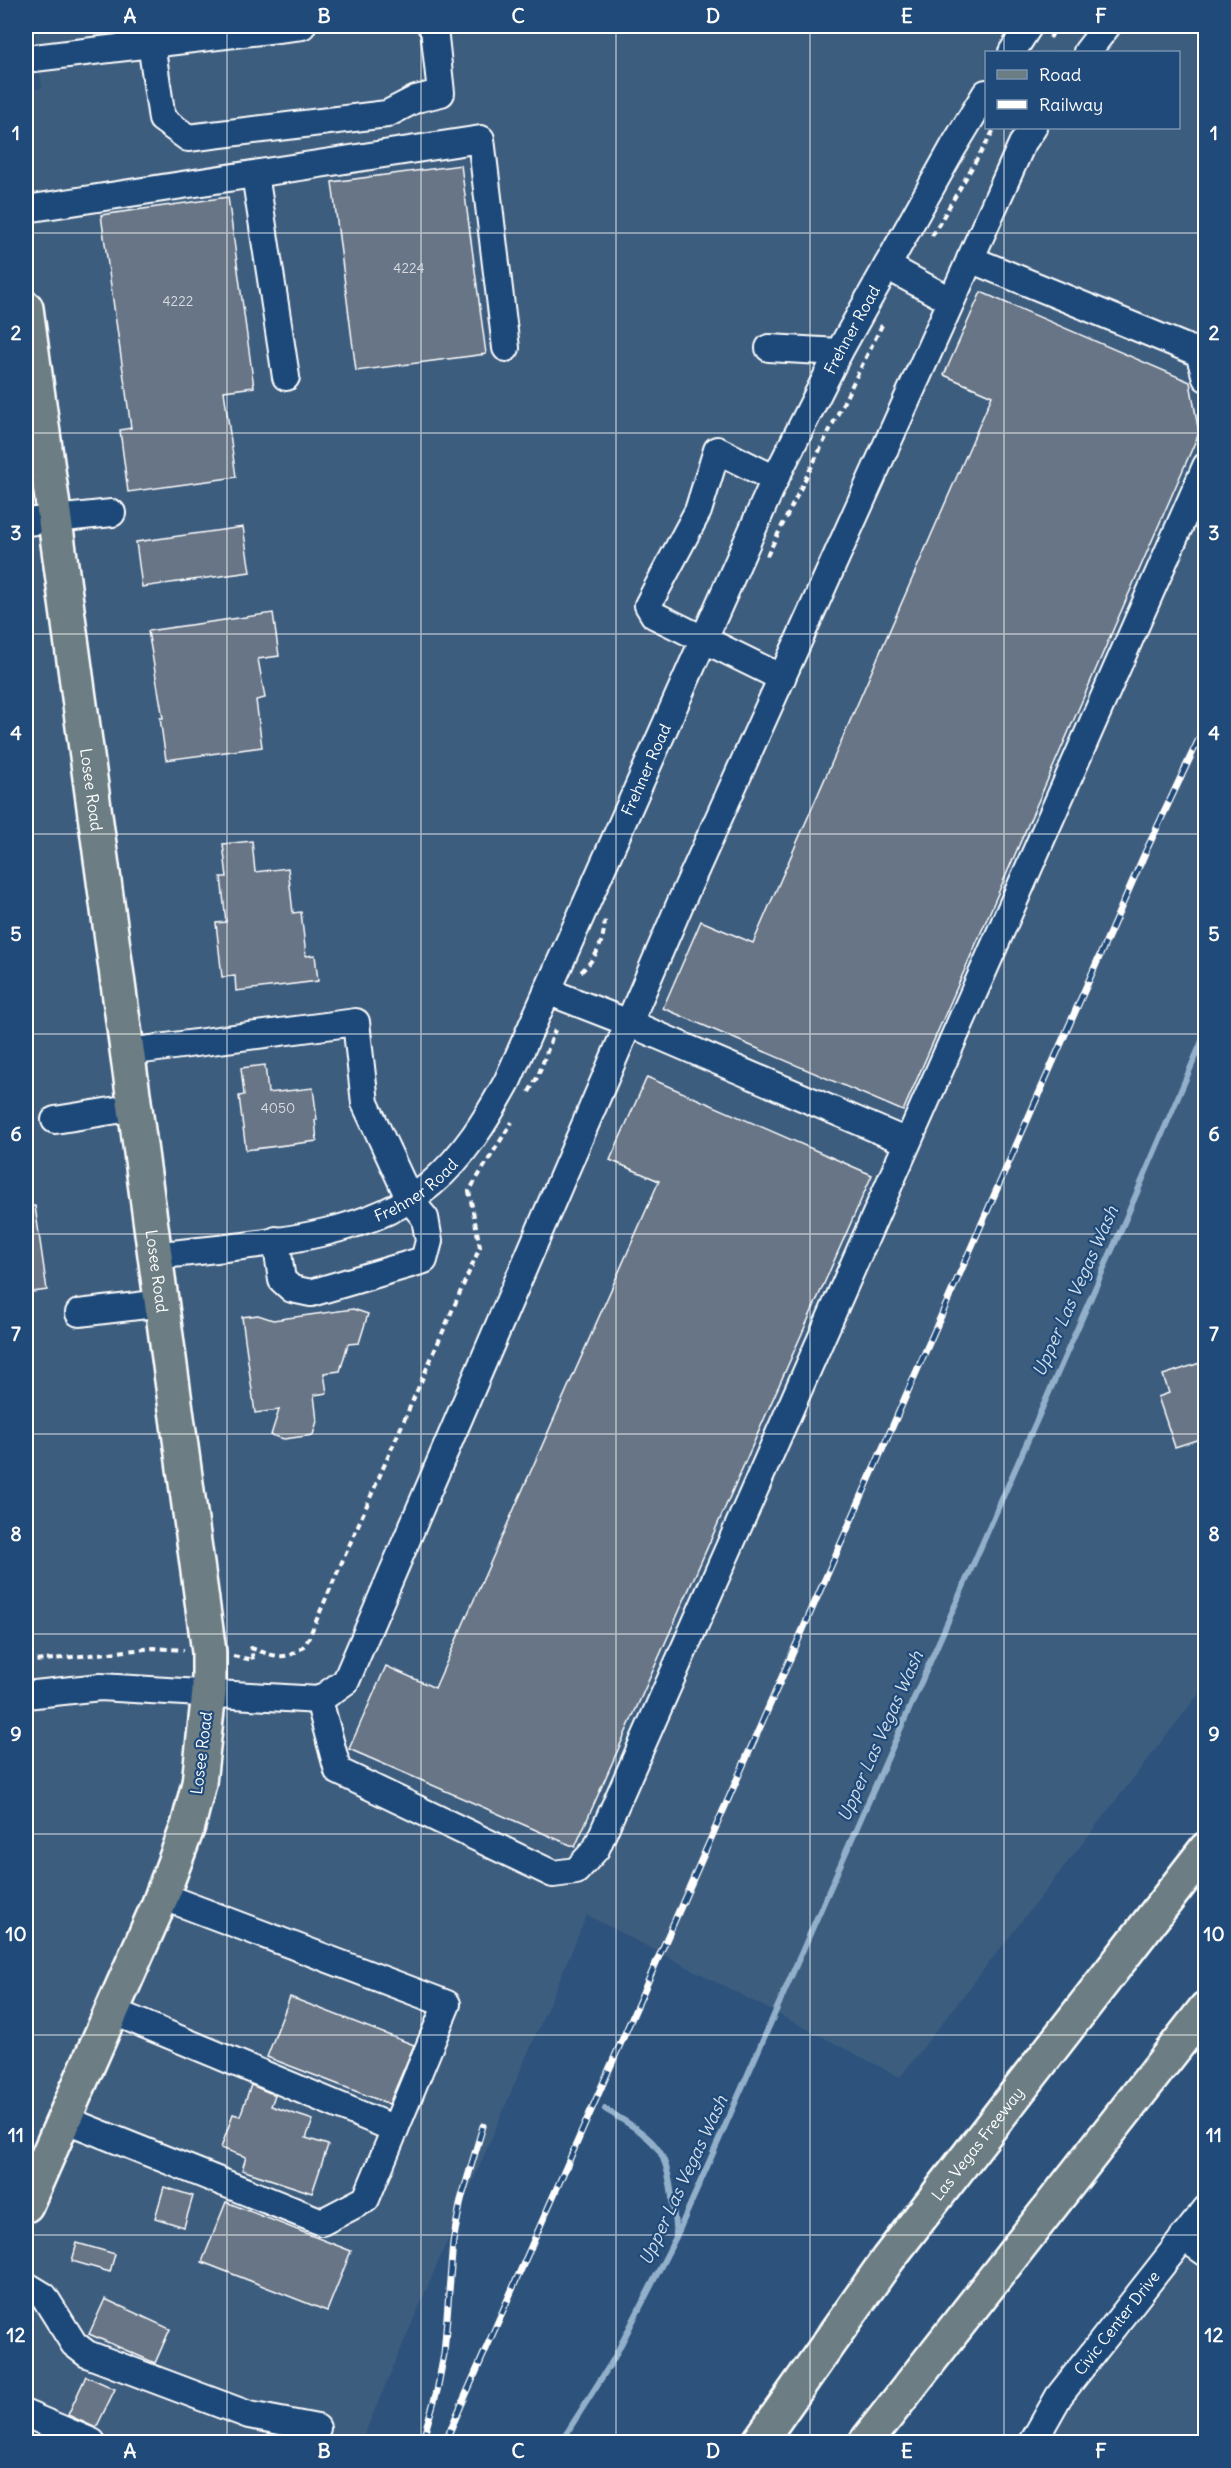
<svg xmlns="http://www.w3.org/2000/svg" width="1231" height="2468" font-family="Delius,sans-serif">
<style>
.built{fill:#3e5d7f;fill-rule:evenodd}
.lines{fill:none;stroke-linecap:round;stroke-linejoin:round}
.stream{stroke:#92b0ca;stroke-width:6}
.building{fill:#677586;stroke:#fff;stroke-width:1.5}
.minor-casing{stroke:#fff;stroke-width:30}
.major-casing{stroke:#fff;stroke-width:38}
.highway-casing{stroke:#fff;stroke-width:38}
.path{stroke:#fff;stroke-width:4;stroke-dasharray:6 4.5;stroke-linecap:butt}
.minor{stroke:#1f4a7a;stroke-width:26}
.major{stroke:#6c7e84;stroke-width:33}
.highway{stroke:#6c7e84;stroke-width:33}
.rail-casing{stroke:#fff;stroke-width:7}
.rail{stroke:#1f4a7a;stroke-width:4.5;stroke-dasharray:14;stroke-linecap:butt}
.grid{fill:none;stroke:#fff;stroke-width:1.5;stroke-opacity:0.55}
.labels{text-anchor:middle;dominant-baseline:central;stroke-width:4.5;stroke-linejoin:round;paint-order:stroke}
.number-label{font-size:14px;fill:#d9dce1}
.street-label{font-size:16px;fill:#fff;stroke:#1f4a7a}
.water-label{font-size:18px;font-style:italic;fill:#d2dee9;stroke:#1f4a7a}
.neatline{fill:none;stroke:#fff;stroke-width:2}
.grid-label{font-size:20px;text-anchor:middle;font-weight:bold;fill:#fff}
</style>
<rect width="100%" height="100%" fill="#2d537c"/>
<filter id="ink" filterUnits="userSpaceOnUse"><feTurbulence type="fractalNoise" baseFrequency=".0167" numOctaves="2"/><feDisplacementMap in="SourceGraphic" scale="12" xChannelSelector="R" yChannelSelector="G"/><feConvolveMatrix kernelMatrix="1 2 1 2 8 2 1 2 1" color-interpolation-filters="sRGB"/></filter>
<g filter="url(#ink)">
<g class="built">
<path d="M34 26H1205V1686L900 2077 587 1915 361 2442H26V91L42 88ZM986 52H1178V128H986Z"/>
<polygon points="1205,2185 1205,2442 1034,2442"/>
</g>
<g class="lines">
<g class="stream">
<path d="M605 2109C624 2121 648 2133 660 2152 672 2173 673 2211 676 2235"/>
<polyline points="561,2442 613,2360 676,2237 1123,1225 1206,1032"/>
</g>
</g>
<g class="building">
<polygon points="461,165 486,354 356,371 332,182"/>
<polygon points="228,197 254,387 224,391 236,477 128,492 120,430 131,428 101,215"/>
<polygon points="981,292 1190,382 1199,433 903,1111 663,1008 701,921 753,943 992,396 944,375"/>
<polygon points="243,527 250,572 142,587 136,542"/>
<polygon points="273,613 279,656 258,659 265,698 256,700 262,747 166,760 160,718 163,718 148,631"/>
<polygon points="252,841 255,872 288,868 293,913 301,912 306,956 315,955 318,981 236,991 235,976 222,977 216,923 226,922 221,877 227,877 223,844"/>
<polygon points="265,1065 268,1093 313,1088 317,1120 315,1120 317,1141 246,1150 239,1096 244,1095 241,1068"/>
<polygon points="647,1077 872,1175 575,1847 349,1749 386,1666 435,1688 659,1181 610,1160"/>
<polygon points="35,1206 47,1290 26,1293 26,1207"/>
<polygon points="353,1309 368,1314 359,1343 348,1344 340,1371 324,1373 327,1393 314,1395 317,1421 313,1435 284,1439 271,1435 279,1410 255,1413 242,1317 258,1315 273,1320"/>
<polygon points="1206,1361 1206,1437 1175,1447 1158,1397 1169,1393 1163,1375"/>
<polygon points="290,1997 414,2045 389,2104 267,2057"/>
<polygon points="251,2085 275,2095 271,2106 313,2120 306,2138 328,2145 312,2193 242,2170 246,2157 221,2148 233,2114 240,2116"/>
<polygon points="164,2187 193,2196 184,2227 155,2218"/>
<polygon points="226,2202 351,2251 327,2311 202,2262"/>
<polygon points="77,2243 115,2254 110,2272 72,2261"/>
<polygon points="105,2299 170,2329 155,2363 89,2334"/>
<polygon points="86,2376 115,2389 96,2428 68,2415"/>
</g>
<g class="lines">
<defs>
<g id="minor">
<polyline points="151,43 162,119 188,138 387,114 416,99 441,93 434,28 431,26"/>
<polyline points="1012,52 1029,26"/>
<polyline points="1087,52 1107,26"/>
<polyline points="26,59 302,26"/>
<polyline points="255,174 286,377"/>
<polyline points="26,209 481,139 506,348"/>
<polyline points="970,259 1199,353 1206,378"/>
<polyline points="887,266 951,301"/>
<polyline points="769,348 839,352"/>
<polyline points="775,479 717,450 698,511 648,605 654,615 782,678"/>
<polyline points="26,522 112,513"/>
<polyline points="547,991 629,1023 907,1142"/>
<polyline points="128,1052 356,1022 365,1103 410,1200 425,1218 429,1241 424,1260 311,1293 292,1289 282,1280 276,1240"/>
<polyline points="55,1120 136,1107"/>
<path id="s1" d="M156 1256C241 1245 365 1241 431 1184 465 1155 486 1120 507 1082L775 479 839 352 954 146 986 93"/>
<polyline points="79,1313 163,1303"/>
<polyline points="26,1695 100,1687 319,1700 346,1681 680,904 1022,144 1033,128"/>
<polyline points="319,1700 338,1771 553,1874 576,1871 596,1849 1206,466"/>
<polyline points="112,2011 395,2129"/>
<polyline points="64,2119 322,2222 366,2199 447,2004 162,1896"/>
<polyline points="1183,2237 1206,2253"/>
<polyline points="26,2285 44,2296 74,2344 87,2354 249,2415 317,2428 310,2442"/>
<polyline points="26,2414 92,2442"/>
<path id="s2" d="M1033 2442 1059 2396 1206 2209"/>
</g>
<g id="major">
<path id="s3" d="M26 308 209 1652V1692L199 1783 188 1826 158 1906 26 2205"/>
</g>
<g id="highway">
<path id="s4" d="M759 2442 888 2259 1206 1849"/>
<polyline points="866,2442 1206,2008"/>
</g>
</defs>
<use href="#minor" class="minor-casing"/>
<use href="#major" class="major-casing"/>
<use href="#highway" class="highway-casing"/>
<g class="path">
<polyline points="1050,38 1057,26"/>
<polyline points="932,236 995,128"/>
<polyline points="767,556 883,323"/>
<path d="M581 972C598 956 604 941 605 918"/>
<polyline points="529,1092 538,1076 555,1030"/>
<path d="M233 1656 253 1660 251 1648C274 1656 287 1663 306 1644L480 1247 469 1191 512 1122"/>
<polyline points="26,1662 154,1648 184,1650"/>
</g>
<use href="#minor" class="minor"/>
<use href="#major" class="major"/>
<use href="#highway" class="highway"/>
<defs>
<g id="rail">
<polyline points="422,2442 437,2391 444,2354 453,2242 461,2200 483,2126"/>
<polyline points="445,2442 1145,853 1206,724"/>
</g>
</defs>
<use href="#rail" class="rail-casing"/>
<use href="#rail" class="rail"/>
</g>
</g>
<path class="grid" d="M227 26V2442M421 26V2442M616 26V2442M810 26V2442M1004 26V52M1004 128V2442M26 233H1206M26 433H1206M26 634H1206M26 834H1206M26 1034H1206M26 1234H1206M26 1434H1206M26 1634H1206M26 1834H1206M26 2035H1206M26 2235H1206"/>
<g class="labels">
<g class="number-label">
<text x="409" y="268">4224</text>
<text x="178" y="301">4222</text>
<text x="278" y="1108">4050</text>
</g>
<g class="street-label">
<text stroke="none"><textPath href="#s1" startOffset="1244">Frehner Road</textPath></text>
<text stroke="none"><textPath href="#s1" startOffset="758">Frehner Road</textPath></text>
<text stroke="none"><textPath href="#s3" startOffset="486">Losee Road</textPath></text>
<text stroke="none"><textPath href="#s1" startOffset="272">Frehner Road</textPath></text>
<text stroke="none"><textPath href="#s3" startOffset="972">Losee Road</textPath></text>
<text transform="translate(201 1753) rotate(-83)">Losee Road</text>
<text stroke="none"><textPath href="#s4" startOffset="370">Las Vegas Freeway</textPath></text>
<text stroke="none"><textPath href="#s2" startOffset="146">Civic Center Drive</textPath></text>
</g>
<g class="water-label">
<text transform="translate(1075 1291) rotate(-66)">Upper Las Vegas Wash</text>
<text transform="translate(880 1736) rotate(-66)">Upper Las Vegas Wash</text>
<text transform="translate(683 2180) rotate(-65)">Upper Las Vegas Wash</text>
</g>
</g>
<rect width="1231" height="2468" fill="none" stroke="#1f4a7a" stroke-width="66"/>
<rect x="985" y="51" width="195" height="78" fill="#1f4a7a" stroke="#7992af" stroke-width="1.5"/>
<rect x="997" y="70" width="30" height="9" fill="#6c7e84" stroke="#7992af" stroke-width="1.5"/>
<text x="1039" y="81" font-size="18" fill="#ffffff">Road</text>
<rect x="997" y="100" width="30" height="9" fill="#ffffff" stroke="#7992af" stroke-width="1.5"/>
<text x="1039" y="111" font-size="18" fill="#ffffff">Railway</text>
<rect x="33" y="33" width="1165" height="2402" class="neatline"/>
<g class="grid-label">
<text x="130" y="23">A</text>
<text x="324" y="23">B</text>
<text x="518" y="23">C</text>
<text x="713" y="23">D</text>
<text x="907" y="23">E</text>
<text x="1101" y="23">F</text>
<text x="16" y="140">1</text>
<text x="1214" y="140">1</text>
<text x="16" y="340">2</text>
<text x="1214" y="340">2</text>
<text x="16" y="540">3</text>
<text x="1214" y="540">3</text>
<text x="16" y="740">4</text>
<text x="1214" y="740">4</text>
<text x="16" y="941">5</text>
<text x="1214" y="941">5</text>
<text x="16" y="1141">6</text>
<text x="1214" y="1141">6</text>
<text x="16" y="1341">7</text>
<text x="1214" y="1341">7</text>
<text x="16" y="1541">8</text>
<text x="1214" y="1541">8</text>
<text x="16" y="1741">9</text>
<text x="1214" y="1741">9</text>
<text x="16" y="1941">10</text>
<text x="1214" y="1941">10</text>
<text x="16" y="2142">11</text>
<text x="1214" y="2142">11</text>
<text x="16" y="2342">12</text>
<text x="1214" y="2342">12</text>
<text x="130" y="2458">A</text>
<text x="324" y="2458">B</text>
<text x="518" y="2458">C</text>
<text x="713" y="2458">D</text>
<text x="907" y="2458">E</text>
<text x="1101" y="2458">F</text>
</g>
</svg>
